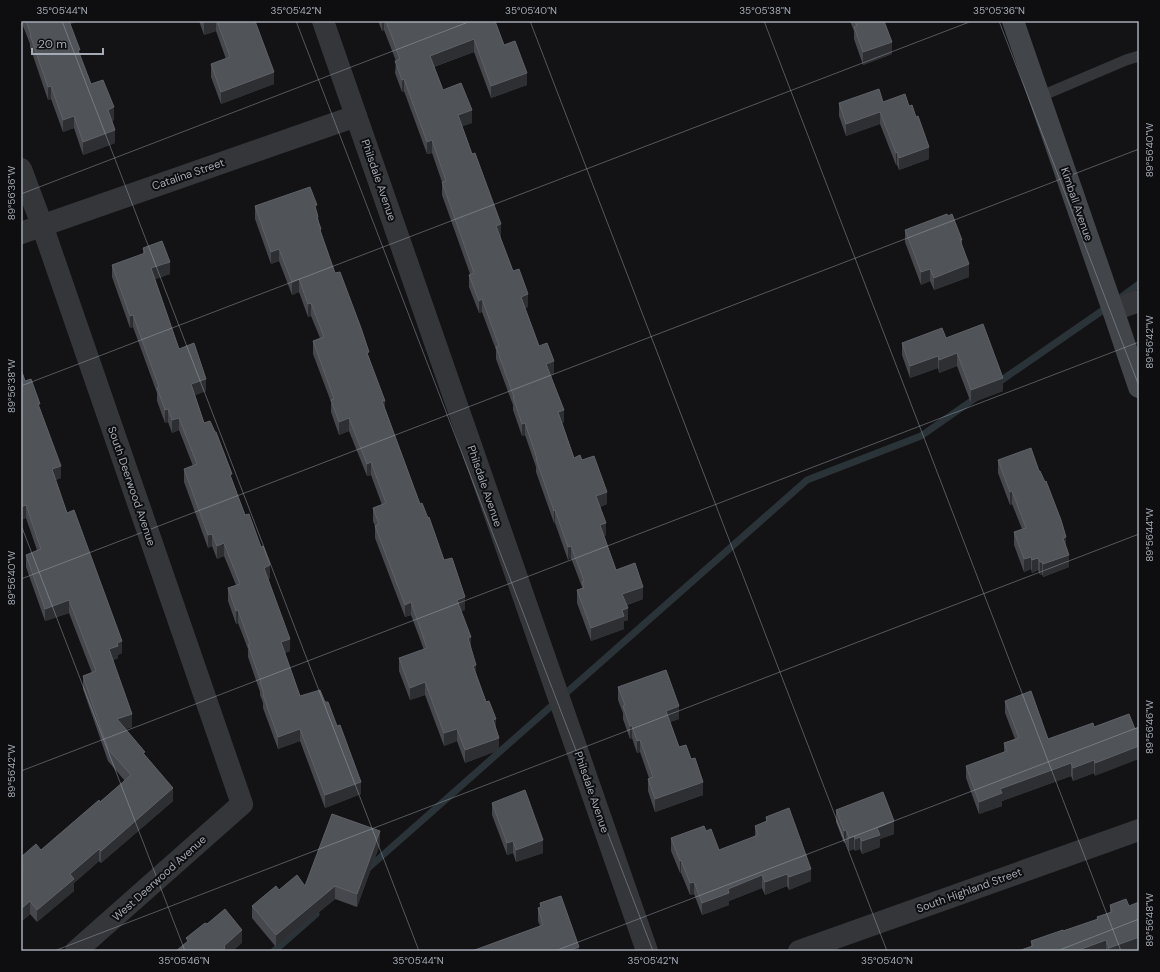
<svg xmlns="http://www.w3.org/2000/svg" width="1160" height="972" font-family="'DM Sans',sans-serif">
<style>
.lines{fill:none;stroke-linecap:round;stroke-linejoin:round}
.stream{stroke:#2a3338;stroke-width:7}
.service{stroke:#34363a;stroke-width:11}
.minor{stroke:#34363a;stroke-width:22}
.secondary{stroke:#42454a;stroke-width:22}
.wall{fill:#46484d}
.shaded-wall{fill:#2d2f32}
.building{fill:#505358;stroke:#5e6167}
.ticks{fill:none;stroke:#a5abb5;stroke-width:1;stroke-opacity:0.45}
.labels{text-anchor:middle;dominant-baseline:central;stroke-width:4;stroke-linejoin:round;paint-order:stroke}
.street-label{font-size:11px;fill:#a5abb5;stroke:#0e0e10}
.neatline{fill:none;stroke:#a5abb5;stroke-width:1.5}
.ticks-label{font-size:10px;text-anchor:middle;fill:#a5abb5}
</style>
<rect width="100%" height="100%" fill="#131315"/>
<g class="lines">
<g class="stream">
<polyline points="1117,300 1139,284"/>
<polyline points="996,384 1109,306"/>
<polyline points="366,870 807,480 921,436 977,397"/>
<polyline points="274,951 316,914"/>
</g>
<polyline class="service" points="1039,97 1126,60 1139,56"/>
<g class="minor">
<polyline points="323,21 647,951"/>
<polyline points="21,169 42,225 242,804 76,951"/>
<polyline points="21,233 356,116"/>
<polyline points="1113,310 1139,301"/>
<polyline points="799,951 1139,830"/>
</g>
<polyline class="secondary" points="1013,21 1113,310 1139,387"/>
</g>
<g class="wall">
<polygon points="21,21 79,21 70,24 80,56 91,84 114,120 112,121 115,143 83,155 74,128 63,132 51,99 48,100 30,47 30,44"/>
<polygon points="199,21 255,21 274,84 221,104 211,77 211,64 226,59 216,31 204,35"/>
<polygon points="378,21 495,21 504,45 527,85 491,98 474,52 434,67 443,90 472,123 462,126 501,237 500,237 513,271 528,307 525,308 539,346 554,374 551,375 564,422 562,423 574,458 582,460 607,504 600,507 606,535 604,536 616,570 643,599 627,605 628,620 624,621 624,629 591,641 577,603 577,590 582,588 582,587 571,558 568,560 555,523 554,523 536,472 536,467 525,435 522,436 513,410 513,405 496,359 496,350 482,312 479,313 469,287 469,275 470,274 442,195 442,182 432,153 427,154 404,91 402,92 395,73 396,61 384,30 382,31"/>
<polygon points="850,21 884,21 892,54 863,65 854,39 854,31"/>
<polygon points="883,102 929,159 899,170 897,165 896,165 880,124 846,136 839,116 839,103"/>
<polygon points="255,206 317,212 321,233 335,273 369,358 385,409 420,504 465,610 461,611 471,648 476,673 496,728 499,750 465,763 457,741 444,746 425,695 410,700 399,671 399,658 424,650 411,615 405,617 375,538 375,526 373,521 373,508 382,505 371,475 367,476 349,431 339,435 331,412 331,402 313,354 313,341 320,338 311,316 308,317 299,292 292,295 279,261 271,264 255,219"/>
<polygon points="905,230 962,240 962,245 969,277 934,290 930,281 921,285 905,242"/>
<polygon points="143,248 170,274 155,279 179,349 206,391 195,395 204,423 232,479 245,515 270,578 268,579 290,651 285,653 300,696 325,702 361,794 325,808 300,741 278,749 263,708 263,703 260,695 260,692 248,657 248,649 238,623 236,624 228,601 228,588 236,585 224,556 217,559 212,546 208,548 184,482 184,469 193,466 179,430 172,433 168,422 165,423 157,401 157,393 133,327 130,328 112,277 112,265 143,254"/>
<polygon points="946,338 1003,391 971,403 957,366 939,373 938,368 910,378 902,355 902,343"/>
<polygon points="21,369 25,381 40,409 61,478 55,480 67,513 122,653 118,655 118,658 113,660 132,727 126,729 145,756 173,801 101,863 99,861 74,883 74,891 37,922 30,914 21,922 21,857 41,850 100,802 125,781 108,761 83,689 83,676 92,673 69,613 45,621 26,567 26,555 37,550 26,518 21,520"/>
<polygon points="998,460 1066,547 1069,567 1043,577 1042,574 1040,575 1038,570 1032,573 1031,569 1024,572 1014,545 1014,532 1022,529 1012,504 1010,505 998,473"/>
<polygon points="618,687 679,719 670,722 679,747 703,795 655,812 648,791 648,779 649,778 640,752 637,753 632,738 630,739 623,719 623,713 618,700"/>
<polygon points="1005,701 1048,739 1094,727 1129,714 1095,776 1094,773 1073,781 1071,776 1002,801 1002,806 979,814 966,778 966,766 1004,752 1004,743 1015,739 1005,713"/>
<polygon points="492,803 543,853 516,862 513,853 507,855 492,815"/>
<polygon points="836,810 894,834 880,839 880,847 862,854 860,849 855,851 854,849 849,851 846,842 844,843 836,822"/>
<polygon points="766,817 811,881 789,890 787,886 765,895 762,888 729,901 729,905 702,915 694,894 690,895 681,873 680,873 671,851 671,838 719,850 755,837 755,826 766,822"/>
<polygon points="380,844 357,907 335,899 276,947 252,918 252,906 279,890 305,886"/>
<polygon points="540,903 579,951 540,926 538,921 538,908 540,908"/>
<polygon points="1110,905 1135,951 1018,951 1031,946 1031,941 1063,931 1097,920 1097,917 1110,912"/>
</g>
<g class="shaded-wall">
<polygon points="66,21 79,21 66,26"/>
<polygon points="209,21 216,21 216,31 204,35 204,23"/>
<polygon points="382,21 384,21 384,30 382,31"/>
<polygon points="474,39 474,52 430,68 430,56"/>
<polygon points="892,42 892,54 863,65 863,52"/>
<polygon points="274,72 274,84 221,104 221,92"/>
<polygon points="527,73 527,85 491,98 491,86"/>
<polygon points="404,79 404,91 402,92 402,80"/>
<polygon points="51,86 51,99 48,100 48,87"/>
<polygon points="114,107 114,120 108,122 108,110"/>
<polygon points="472,110 472,123 458,128 458,115"/>
<polygon points="880,112 880,124 846,136 846,124"/>
<polygon points="74,116 74,128 63,132 63,120"/>
<polygon points="115,130 115,143 83,155 83,142"/>
<polygon points="432,140 432,153 427,154 427,142"/>
<polygon points="929,147 929,159 899,170 899,158"/>
<polygon points="897,152 897,165 896,165 896,153"/>
<polygon points="501,224 501,237 496,239 496,226"/>
<polygon points="279,249 279,261 271,264 271,252"/>
<polygon points="170,262 170,274 151,281 151,268"/>
<polygon points="969,264 969,277 934,290 934,278"/>
<polygon points="930,269 930,281 921,285 921,272"/>
<polygon points="299,279 299,292 292,295 292,282"/>
<polygon points="528,294 528,307 521,309 521,297"/>
<polygon points="482,299 482,312 479,313 479,301"/>
<polygon points="311,303 311,316 308,317 308,304"/>
<polygon points="133,315 133,327 130,328 130,316"/>
<polygon points="957,353 957,366 939,373 939,360"/>
<polygon points="938,356 938,368 910,378 910,366"/>
<polygon points="554,361 554,374 546,377 546,364"/>
<polygon points="1003,378 1003,391 971,403 971,390"/>
<polygon points="206,379 206,391 191,397 191,384"/>
<polygon points="382,401 385,401 385,413"/>
<polygon points="168,409 168,422 165,423 165,410"/>
<polygon points="564,410 564,422 558,424 558,412"/>
<polygon points="179,418 179,430 172,433 172,420"/>
<polygon points="349,418 349,431 339,435 339,422"/>
<polygon points="525,423 525,435 522,436 522,424"/>
<polygon points="371,462 371,475 367,476 367,464"/>
<polygon points="61,466 61,478 52,482 52,469"/>
<polygon points="1012,491 1012,504 1010,505 1010,492"/>
<polygon points="607,492 607,504 596,508 596,496"/>
<polygon points="26,505 26,518 21,520 21,507"/>
<polygon points="555,510 555,523 554,523 554,511"/>
<polygon points="606,523 606,535 600,538 600,525"/>
<polygon points="212,534 212,546 208,548 208,535"/>
<polygon points="1066,537 1066,549 1063,538"/>
<polygon points="224,543 224,556 217,559 217,546"/>
<polygon points="571,546 571,558 568,560 568,547"/>
<polygon points="1069,555 1069,567 1043,577 1043,564"/>
<polygon points="1031,557 1031,569 1024,572 1024,559"/>
<polygon points="1038,558 1038,570 1032,573 1032,560"/>
<polygon points="1040,562 1042,562 1042,574 1040,575"/>
<polygon points="270,565 270,578 264,580 264,568"/>
<polygon points="643,587 643,599 622,606 622,594"/>
<polygon points="465,597 465,610 457,613 457,600"/>
<polygon points="69,600 69,613 45,621 45,609"/>
<polygon points="411,602 411,615 405,617 405,605"/>
<polygon points="628,608 628,620 624,621 624,629 591,641 591,628 622,610"/>
<polygon points="238,610 238,623 236,624 236,611"/>
<polygon points="471,637 471,649 468,638"/>
<polygon points="290,639 290,651 281,654 281,642"/>
<polygon points="122,641 122,653 118,655 118,658 109,661 109,649 117,643"/>
<polygon points="476,665 476,678 473,666"/>
<polygon points="425,682 425,695 410,700 410,688"/>
<polygon points="679,706 679,719 666,723 666,711"/>
<polygon points="132,714 132,727 117,732 117,719"/>
<polygon points="496,719 496,731 493,720"/>
<polygon points="630,726 632,726 632,738 630,739"/>
<polygon points="300,729 300,741 278,749 278,737"/>
<polygon points="457,729 457,741 444,746 444,733"/>
<polygon points="499,738 499,750 465,763 465,750"/>
<polygon points="640,740 640,752 637,753 637,741"/>
<polygon points="1139,746 1139,759 1095,776 1095,763"/>
<polygon points="1094,760 1094,773 1073,781 1073,768"/>
<polygon points="1071,763 1071,776 1002,801 1002,806 979,814 979,802 1000,789"/>
<polygon points="361,782 361,794 325,808 325,795"/>
<polygon points="703,782 703,795 655,812 655,799"/>
<polygon points="173,788 173,801 101,863 101,851"/>
<polygon points="894,821 894,834 880,839 880,847 862,854 862,841 877,828"/>
<polygon points="846,830 846,842 844,843 844,831"/>
<polygon points="380,831 380,844 357,907 357,894"/>
<polygon points="854,836 854,849 849,851 849,838"/>
<polygon points="860,837 860,849 855,851 855,839"/>
<polygon points="543,840 543,853 516,862 516,850"/>
<polygon points="513,841 513,853 507,855 507,843"/>
<polygon points="99,849 99,861 74,883 74,891 37,922 37,910 70,874"/>
<polygon points="681,860 681,873 680,873 680,861"/>
<polygon points="811,869 811,881 789,890 789,877"/>
<polygon points="787,874 787,886 765,895 765,882"/>
<polygon points="762,875 762,888 729,901 729,905 702,915 702,903 728,889"/>
<polygon points="694,882 694,894 690,895 690,883"/>
<polygon points="335,886 335,899 276,947 276,935"/>
<polygon points="30,901 30,914 21,922 21,909"/>
<polygon points="242,930 242,943 233,951 222,951 224,946"/>
<polygon points="1139,937 1139,950 1135,951 1109,951 1109,948"/>
<polygon points="1106,940 1106,951 1076,951"/>
<polygon points="579,947 579,951 567,951"/>
</g>
<g class="building">
<polygon points="26,21 69,21 80,50 78,50 91,84 103,80 114,107 108,110 115,130 83,142 74,116 63,120 51,86 48,87 30,35 31,35"/>
<polygon points="217,21 255,21 274,72 221,92 211,64 230,57"/>
<polygon points="386,21 495,21 504,45 515,41 527,73 491,86 474,39 430,56 443,90 461,83 472,110 458,115 472,154 475,153 501,224 496,226 513,271 519,269 528,294 521,297 539,346 547,343 554,361 546,364 564,410 558,412 574,458 580,455 582,460 594,456 607,492 596,496 606,523 600,525 616,570 635,563 643,587 622,594 628,608 622,610 624,616 591,628 577,590 584,588 582,582 584,581 571,546 568,547 555,510 554,511 536,459 537,459 525,423 522,424 513,397 514,397 496,347 499,346 482,299 479,301 469,275 474,273 442,182 446,181 432,140 427,142 404,79 402,80 395,61 400,59"/>
<polygon points="855,21 884,21 892,42 863,52 854,27 857,26"/>
<polygon points="879,89 883,102 905,94 909,106 912,105 916,117 918,116 929,147 899,158 897,152 896,153 880,112 846,124 839,103"/>
<polygon points="310,187 317,205 315,206 318,217 317,218 321,229 320,230 335,273 340,272 361,328 369,352 367,353 385,401 382,401 420,504 422,503 428,518 429,517 444,560 452,558 465,597 457,600 471,637 468,638 476,665 473,666 486,702 489,701 496,719 493,720 499,738 465,750 457,729 444,733 425,682 410,688 399,658 427,648 411,602 405,605 375,526 379,524 373,508 386,503 371,462 367,464 349,418 339,422 331,400 334,399 313,341 324,337 311,303 308,304 299,279 292,282 279,249 271,252 255,206"/>
<polygon points="947,214 948,216 952,214 962,240 960,240 969,264 934,278 930,269 921,272 905,230"/>
<polygon points="162,241 170,262 151,268 179,349 194,343 206,379 191,384 204,423 210,421 215,432 216,432 232,474 230,475 245,515 249,514 261,547 263,546 270,565 264,568 290,639 281,642 300,696 320,690 325,702 328,702 337,726 340,725 361,782 325,795 300,729 278,737 263,695 264,695 260,682 261,682 248,645 250,644 238,610 236,611 228,588 240,584 224,543 217,546 212,534 208,535 184,469 197,464 179,418 172,420 168,409 165,410 157,388 159,387 133,315 130,316 112,265 145,253 143,248"/>
<polygon points="983,324 1003,378 971,390 957,353 939,360 938,356 910,366 902,343 942,328 946,338"/>
<polygon points="21,369 25,381 31,379 40,404 38,404 61,466 52,469 67,513 74,510 122,641 117,643 118,646 109,649 132,714 117,719 145,752 143,753 173,788 101,851 99,849 70,874 74,879 37,910 30,901 21,909 21,871 23,869 21,866 21,857 36,844 41,850 99,800 100,802 131,775 108,749 83,676 96,671 69,600 45,609 26,555 41,549 26,505 21,507"/>
<polygon points="1031,448 1039,471 1040,471 1045,482 1046,481 1061,520 1066,537 1063,538 1069,555 1043,564 1042,562 1040,562 1038,558 1032,560 1031,557 1024,559 1014,532 1026,528 1012,491 1010,492 998,460"/>
<polygon points="666,670 679,706 666,711 679,747 686,745 691,759 695,758 703,782 655,799 648,779 653,777 640,740 637,741 632,726 630,726 623,706 625,705 618,687"/>
<polygon points="1031,691 1048,739 1093,723 1094,727 1129,714 1135,729 1139,727 1139,746 1095,763 1094,760 1073,768 1071,763 1000,789 1002,793 979,802 966,766 1007,751 1004,743 1019,738 1005,701"/>
<polygon points="525,790 543,840 516,850 513,841 507,843 492,803"/>
<polygon points="883,792 894,821 877,828 880,835 862,841 860,837 855,839 854,836 849,838 846,830 844,831 836,810"/>
<polygon points="789,808 811,869 789,877 787,874 765,882 762,875 728,889 729,893 702,903 694,882 690,883 681,860 680,861 671,838 704,826 706,831 711,829 719,850 758,835 755,826 767,821 766,817"/>
<polygon points="332,814 380,831 357,894 335,886 276,935 252,906 276,886 279,890 297,875 305,886"/>
<polygon points="561,896 579,947 567,951 472,951 543,925 538,908 541,907 540,903"/>
<polygon points="1126,899 1129,906 1139,902 1139,937 1109,948 1106,940 1076,951 1018,951 1033,946 1031,941 1063,930 1063,931 1098,919 1097,917 1112,912 1110,905"/>
<polygon points="225,909 242,930 224,946 225,948 222,951 176,951 188,941 186,938 205,923 207,924"/>
</g>
<path class="ticks" d="M62 21 419 951M296 21 653 951M530 21 887 951M764 21 1121 951M999 21 1139 386M21 194 471 21M21 386 972 21M21 525 185 951M21 579 1139 149M21 771 1139 342M54 951 1139 534M555 951 1139 727M1057 951 1139 919"/>
<g class="labels">
<g class="street-label">
<text transform="translate(188 174) rotate(-19)">Catalina Street</text>
<text transform="translate(379 180) rotate(71)">Philsdale Avenue</text>
<text transform="translate(1077 204) rotate(71)">Kimball Avenue</text>
<text transform="translate(132 486) rotate(71)">South Deerwood Avenue</text>
<text transform="translate(485 486) rotate(71)">Philsdale Avenue</text>
<text transform="translate(592 792) rotate(71)">Philsdale Avenue</text>
<text transform="translate(159 878) rotate(-42)">West Deerwood Avenue</text>
<text transform="translate(969 890) rotate(-20)">South Highland Street</text>
</g>
</g>
<rect width="1160" height="972" fill="none" stroke="#0e0e10" stroke-width="44"/>
<path d="M32 48v6h71v-6" fill="none" stroke="#a5abb5" stroke-width="2"/>
<text x="38" y="48" font-size="12" fill="#a5abb5" stroke="#0e0e10" stroke-width="3" paint-order="stroke">20 m</text>
<rect x="22" y="22" width="1116" height="928" class="neatline"/>
<g class="ticks-label">
<text x="62" y="14">35°05'44"N</text>
<text x="296" y="14">35°05'42"N</text>
<text x="531" y="14">35°05'40"N</text>
<text x="765" y="14">35°05'38"N</text>
<text x="999" y="14">35°05'36"N</text>
<text transform="translate(1149 150) rotate(-90)" y="4">89°56'40"W</text>
<text transform="translate(11 193) rotate(-90)" y="4">89°56'36"W</text>
<text transform="translate(1149 342) rotate(-90)" y="4">89°56'42"W</text>
<text transform="translate(11 386) rotate(-90)" y="4">89°56'38"W</text>
<text transform="translate(1149 535) rotate(-90)" y="4">89°56'44"W</text>
<text transform="translate(11 578) rotate(-90)" y="4">89°56'40"W</text>
<text transform="translate(1149 727) rotate(-90)" y="4">89°56'46"W</text>
<text transform="translate(11 771) rotate(-90)" y="4">89°56'42"W</text>
<text transform="translate(1149 920) rotate(-90)" y="4">89°56'48"W</text>
<text x="184" y="964">35°05'46"N</text>
<text x="418" y="964">35°05'44"N</text>
<text x="653" y="964">35°05'42"N</text>
<text x="887" y="964">35°05'40"N</text>
</g>
</svg>
